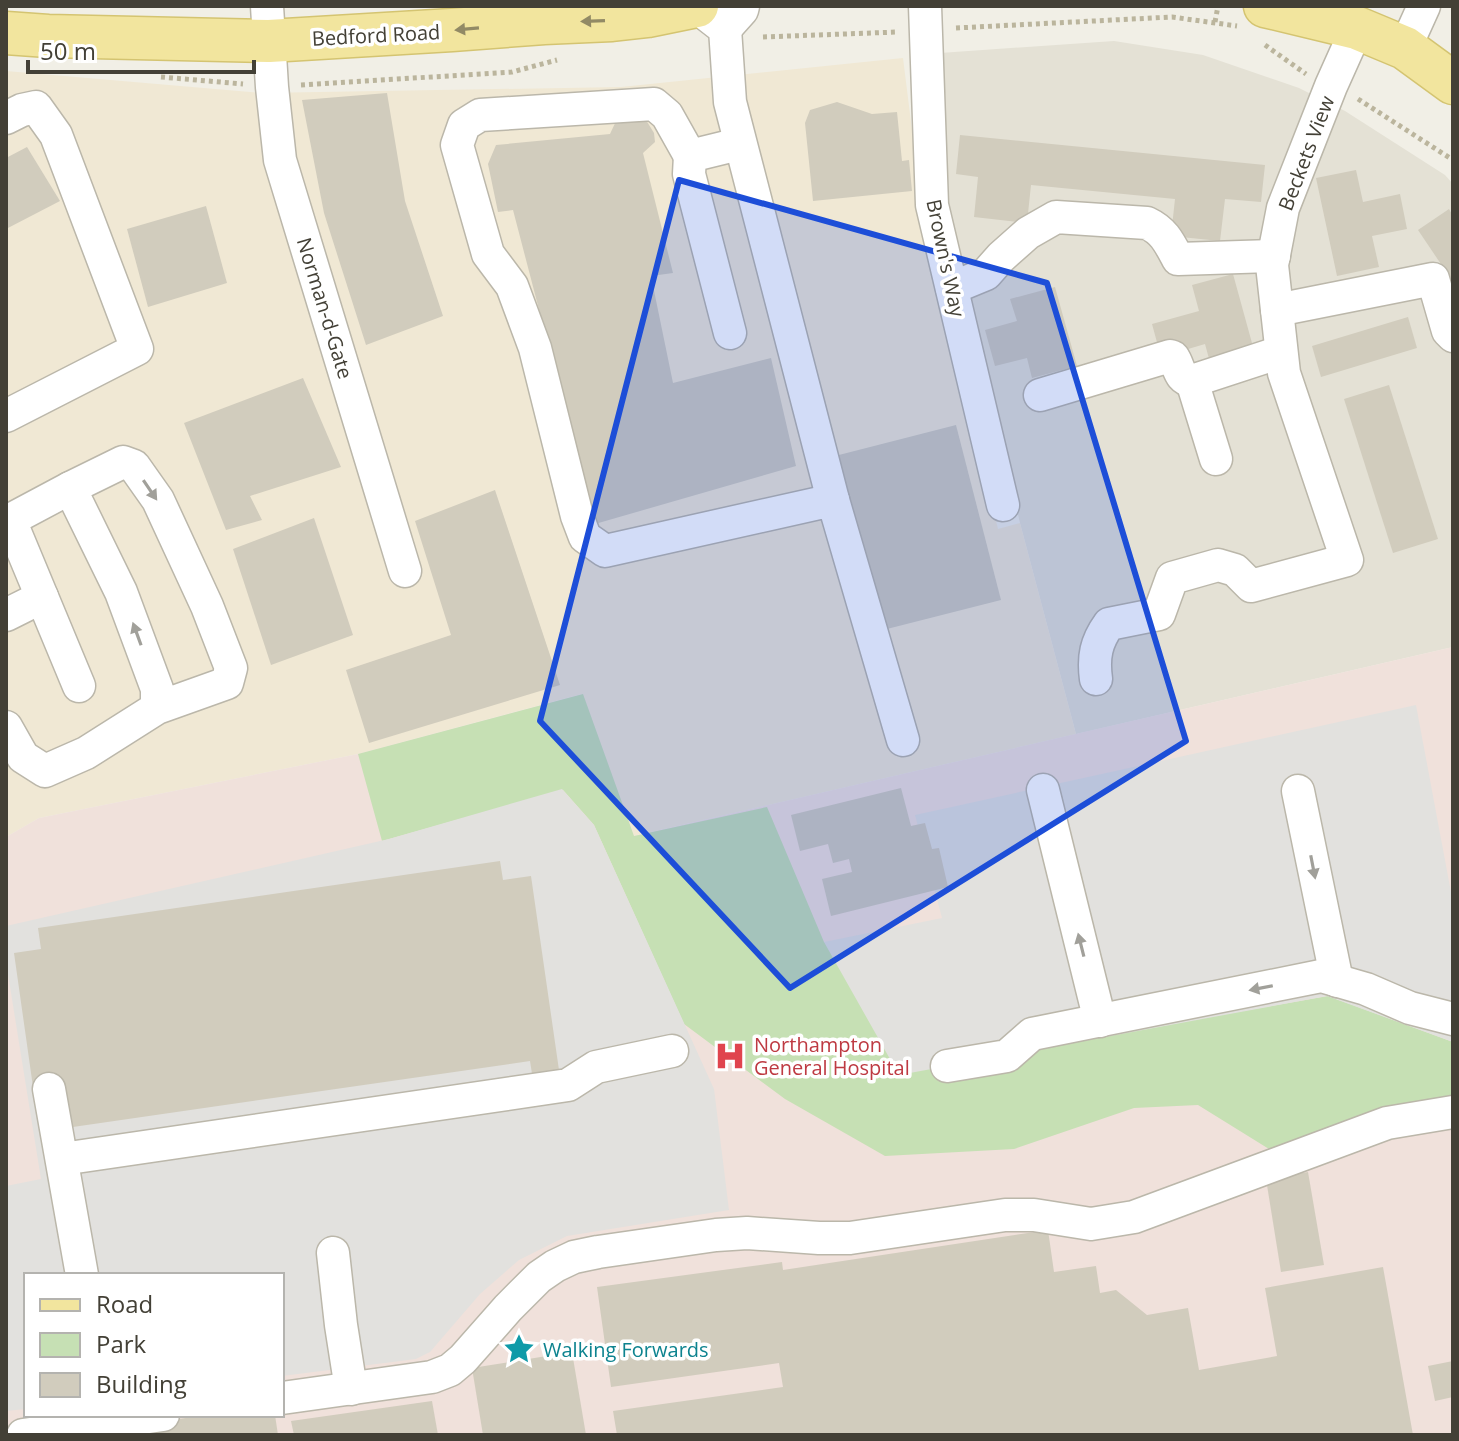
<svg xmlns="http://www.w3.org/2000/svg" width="1459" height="1441" font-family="'Open Sans',sans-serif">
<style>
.residential{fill:#e4e1d5}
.commercial{fill:#f0e8d4}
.medical{fill:#f0e1db;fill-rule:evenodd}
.green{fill:#c6e0b4}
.parking{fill:#e2e1de}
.building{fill:#d1ccbd}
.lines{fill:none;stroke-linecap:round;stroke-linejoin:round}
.minor-casing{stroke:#bbb7aa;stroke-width:35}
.major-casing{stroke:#d4c471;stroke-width:45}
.path{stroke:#bbb59d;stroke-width:5;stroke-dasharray:4 4;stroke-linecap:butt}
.minor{stroke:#fff;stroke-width:32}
.major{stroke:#f2e59e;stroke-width:42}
.oneway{fill:#928a65}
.oneway2{fill:#a1a09a}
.marked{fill:#1d4ed8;fill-opacity:0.2;stroke:#1d4ed8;stroke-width:6;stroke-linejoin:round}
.labels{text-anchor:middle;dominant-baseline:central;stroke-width:7;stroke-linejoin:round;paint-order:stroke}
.street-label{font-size:20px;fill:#434036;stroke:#fff}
.health-label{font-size:20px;fill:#be3a42;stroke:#fff;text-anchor:start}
.culture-label{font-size:20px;fill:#0d838f;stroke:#fff;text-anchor:start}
</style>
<rect width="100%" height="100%" fill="#f1efe6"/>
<polygon class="residential" points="1114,41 1203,55 1299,88 1345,111 1445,175 1453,184 1453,647 1076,734 1020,523 946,200 940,53"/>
<polygon class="commercial" points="903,58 923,218 998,529 1020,523 1076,734 634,836 582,694 358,754 39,818 6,837 6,71 261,93 621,87"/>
<path class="medical" d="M1453 647V1435H6V837L39 818 358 754 583 694 634 836ZM26 1275H282V1415H26Z"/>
<polygon class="green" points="583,694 634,836 767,807 824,942 1095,1037 1328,996 1453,1042 1453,1100 1326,1137 1269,1149 1198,1105 1134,1108 1014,1149 885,1156 785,1099 684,1024 594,825 563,790 382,841 358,754"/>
<g class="parking">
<polygon points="1416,705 1453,903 1453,1042 1327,996 899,1075 824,942 942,918 915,815"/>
<polygon points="562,789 594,825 714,1089 729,1210 567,1236 519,1260 480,1294 430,1352 416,1359 282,1376 282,1275 26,1275 26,1409 6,1411 6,1186 41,1179 6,962 6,926 389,839"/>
</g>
<g class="building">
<polygon points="387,93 405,201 443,316 366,345 324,213 302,100"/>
<polygon points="837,102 872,114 897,112 902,161 909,160 912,191 813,201 805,123 810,110"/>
<polygon points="617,119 646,120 654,133 655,142 643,153 673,273 651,276 673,383 771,358 796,466 595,524 513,210 498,212 488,164 496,145 610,134"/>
<polygon points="960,135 1265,165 1261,202 1225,199 1220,241 1171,236 1175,199 1031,185 1027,223 974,217 978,177 956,174"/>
<polygon points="27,147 60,201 6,229 6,158"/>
<polygon points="1356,170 1363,202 1400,194 1407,229 1372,236 1379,267 1337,276 1316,178"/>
<polygon points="206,206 227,283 148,307 127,229"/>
<polygon points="1449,209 1453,216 1453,282 1418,230"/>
<polygon points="1233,274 1255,354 1211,366 1205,344 1161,357 1152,324 1199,311 1192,285"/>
<polygon points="1055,287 1077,366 1032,378 1027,358 995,366 985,330 1017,321 1010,299"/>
<polygon points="1408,317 1417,348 1321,377 1312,346"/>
<polygon points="303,378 341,467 250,496 262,520 226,530 184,423"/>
<polygon points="1389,385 1438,539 1393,553 1344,399"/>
<polygon points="956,425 1001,600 879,631 835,456"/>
<polygon points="495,490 560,685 369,743 346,670 451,635 415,521"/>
<polygon points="314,518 353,635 271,665 233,549"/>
<polygon points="901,788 911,826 925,823 932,849 939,848 948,887 831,916 822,879 852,872 849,859 833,863 828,844 800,851 791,815"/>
<polygon points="500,861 503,880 531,876 560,1077 533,1080 530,1061 59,1129 36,1108 14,953 41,949 38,928"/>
<polygon points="1308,1172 1324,1265 1281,1272 1266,1179"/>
<polygon points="1048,1230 1054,1272 1096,1266 1100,1293 1116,1290 1147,1315 1188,1308 1199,1370 1277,1356 1265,1288 1383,1267 1413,1435 617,1435 613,1411 783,1387 779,1363 611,1387 597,1287 782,1262 783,1270"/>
<polygon points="572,1352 586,1435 483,1435 472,1368"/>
<polygon points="1453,1361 1453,1397 1435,1401 1428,1366"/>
<polygon points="432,1401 438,1435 294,1435 291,1421"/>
<polygon points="206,1415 275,1415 278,1435 105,1435 104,1430"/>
</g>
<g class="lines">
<defs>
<g id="minor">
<polyline points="267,6 272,87 280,160 405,571"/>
<polyline points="704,6 707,15 725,29 730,102 833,500"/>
<polyline points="925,6 932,205 1003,505"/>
<polyline points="725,29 742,10 743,6"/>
<polyline points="1405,48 1424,6"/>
<polyline points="6,118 22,110 36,107 56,135 137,349 6,416"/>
<polyline points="690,156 667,115 654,104 480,115 464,125 457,145 488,254 512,286 535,348 577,516 585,537 605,551 833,500 903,740"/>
<path d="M952 288 986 274 1001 257 1028 233 1056 217 1147 223C1164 231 1169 242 1178 259L1274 256"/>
<polyline points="1277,310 1433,279 1448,331 1453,336"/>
<polyline points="730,333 689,174 690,156 739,144"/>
<polyline points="1192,381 1216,459"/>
<path d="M1040 395 1170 356 1173 357C1180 367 1178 379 1192 381L1281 352"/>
<polyline points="70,488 10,520 79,686"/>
<polyline points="6,615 42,597"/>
<path d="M1096 679C1093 657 1096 642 1109 624L1159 614 1172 578 1218 565 1235 570 1251 586 1347 560 1284 373 1272 265 1283 208 1331 86 1357 28"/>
<polyline points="6,727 23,757 45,771 86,753 157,708 227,683 231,668 207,606 158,500 134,466 123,462 70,488 121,592 157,689 157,708"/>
<polyline points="1043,790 1100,1021"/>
<polyline points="1298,791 1337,981"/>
<polyline points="947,1066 1007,1056 1032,1034 1321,976 1366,989 1410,1008 1453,1019"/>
<polyline points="49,1089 82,1275"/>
<polyline points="62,1159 568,1085 596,1067 672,1051"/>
<polyline points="333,1253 341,1325 351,1389"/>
<polyline points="282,1398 432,1377 450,1370 463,1359 508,1308 539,1277 555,1266 574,1257 598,1252 716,1235 747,1233 819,1238 850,1238 1005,1215 1034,1215 1091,1224 1134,1217 1387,1123 1453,1112"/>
<polyline points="23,1435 163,1415"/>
</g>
<g id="major">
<polyline points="1265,6 1357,28 1405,48 1453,83"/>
<polyline points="6,33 48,36 269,41 452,30 544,23 612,20 648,16 697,6"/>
</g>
</defs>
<use href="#minor" class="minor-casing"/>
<use href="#major" class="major-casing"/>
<g class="path">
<polyline points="1215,22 1218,6"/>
<polyline points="956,28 1172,17 1237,26"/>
<polyline points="763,37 898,32"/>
<polyline points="1265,45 1306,74"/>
<polyline points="161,77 243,84"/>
<polyline points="301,85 512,72 557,60"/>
<polyline points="1358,99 1453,160"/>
</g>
<use href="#minor" class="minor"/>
<use href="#major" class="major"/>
</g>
<defs><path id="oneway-solid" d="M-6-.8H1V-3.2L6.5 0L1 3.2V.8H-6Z" transform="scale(2)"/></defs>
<g class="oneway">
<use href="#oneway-solid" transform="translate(593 21) rotate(178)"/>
<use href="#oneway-solid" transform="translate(467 29) rotate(175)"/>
</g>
<g class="oneway2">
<use href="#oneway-solid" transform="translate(150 490) rotate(56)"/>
<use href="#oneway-solid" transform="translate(137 634) rotate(-110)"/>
<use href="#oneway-solid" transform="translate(1313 867) rotate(79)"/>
<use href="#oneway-solid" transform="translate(1081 945) rotate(-104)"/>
<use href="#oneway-solid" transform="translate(1261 988) rotate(169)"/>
</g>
<path class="marked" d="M679 180 1047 283 1186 741 790 988 540 721Z"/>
<defs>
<symbol id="hospital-bare" viewBox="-9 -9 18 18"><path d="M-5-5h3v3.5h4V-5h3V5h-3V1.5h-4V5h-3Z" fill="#e0444e" stroke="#fff" stroke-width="2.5" paint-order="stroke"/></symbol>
<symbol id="sight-bare" viewBox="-9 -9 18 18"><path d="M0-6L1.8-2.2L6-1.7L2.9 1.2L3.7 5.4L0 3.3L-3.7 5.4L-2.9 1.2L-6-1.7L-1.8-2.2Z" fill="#0f9aa8" stroke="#fff" stroke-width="2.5" paint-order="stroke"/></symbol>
</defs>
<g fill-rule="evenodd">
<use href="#hospital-bare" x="708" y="1034" width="44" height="44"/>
<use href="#sight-bare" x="497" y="1327" width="44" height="44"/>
</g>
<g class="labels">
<g class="street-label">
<text transform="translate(376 35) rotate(-3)">Bedford Road</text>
<text transform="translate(1306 153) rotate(-69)">Beckets View</text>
<text transform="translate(946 258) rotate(78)">Brown's Way</text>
<text transform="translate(325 308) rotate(73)">Norman-d-Gate</text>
</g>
<g class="health-label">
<text x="754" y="1044">Northampton<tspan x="754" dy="23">General Hospital</tspan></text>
</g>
<g class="culture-label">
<text x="543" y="1349">Walking Forwards</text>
</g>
</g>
<rect width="1459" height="1441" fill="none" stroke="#434036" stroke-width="16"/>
<rect x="24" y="1273" width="260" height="144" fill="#ffffff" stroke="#b4b3af" stroke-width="2"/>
<rect x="40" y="1299" width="40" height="12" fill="#f2e59e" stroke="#b4b3af" stroke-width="2"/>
<text x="96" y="1313" font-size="24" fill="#434036">Road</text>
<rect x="40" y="1333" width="40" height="24" fill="#c6e0b4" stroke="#b4b3af" stroke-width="2"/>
<text x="96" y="1353" font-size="24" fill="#434036">Park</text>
<rect x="40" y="1373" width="40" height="24" fill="#d1ccbd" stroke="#b4b3af" stroke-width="2"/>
<text x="96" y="1393" font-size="24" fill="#434036">Building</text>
<path d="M28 60v12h226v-12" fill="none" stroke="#434036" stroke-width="4"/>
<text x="40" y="60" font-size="24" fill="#434036" stroke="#ffffff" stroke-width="6" paint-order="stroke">50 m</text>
</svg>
